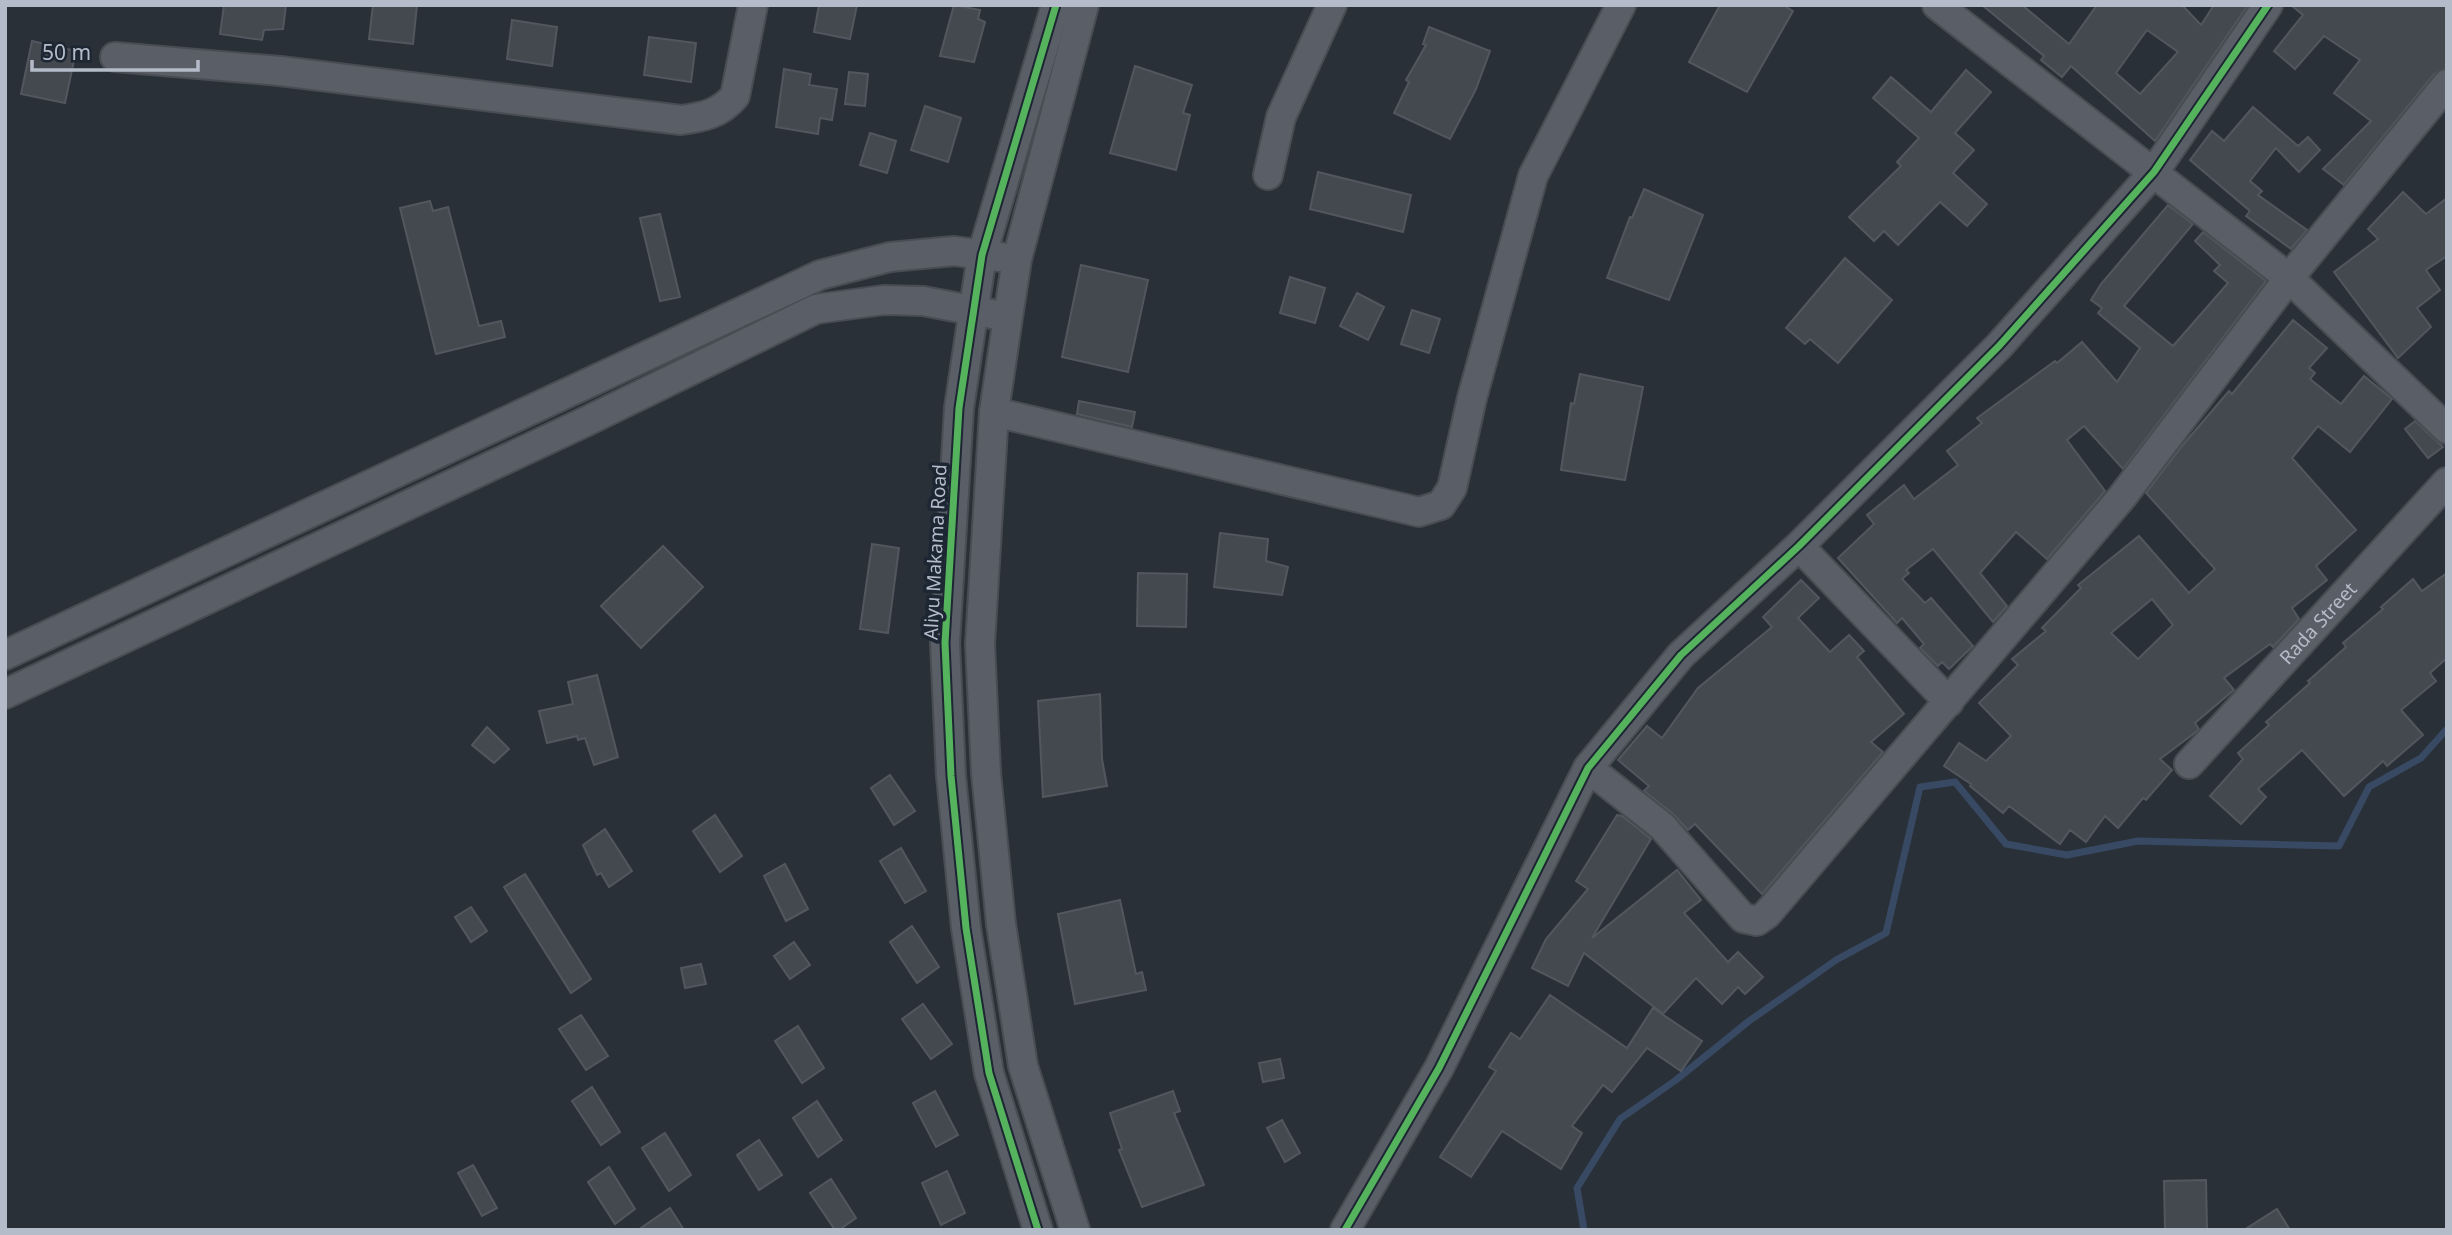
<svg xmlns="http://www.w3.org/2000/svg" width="2452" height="1235" font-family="'Noto Sans',sans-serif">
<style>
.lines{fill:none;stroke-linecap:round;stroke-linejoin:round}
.stream{stroke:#384963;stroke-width:7}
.building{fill:#444950;stroke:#52575f;stroke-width:2;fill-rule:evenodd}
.minor-casing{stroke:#484c53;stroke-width:32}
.minor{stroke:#5a5e66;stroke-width:28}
.cycleway-casing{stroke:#1d2633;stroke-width:11}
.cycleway{stroke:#56b35d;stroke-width:7}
.labels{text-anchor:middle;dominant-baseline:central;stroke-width:7;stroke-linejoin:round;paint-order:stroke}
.street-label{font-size:19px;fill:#b4bcc9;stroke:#1d2633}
</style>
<rect width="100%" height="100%" fill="#2a3038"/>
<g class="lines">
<polyline class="stream" points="1584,1230 1577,1188 1620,1119 1676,1080 1749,1021 1836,960 1886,933 1920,787 1955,782 2006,844 2067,855 2138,841 2339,846 2369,787 2421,758 2447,729"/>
</g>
<g class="building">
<polygon points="224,5 286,5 283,29 264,30 262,40 220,34"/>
<polygon points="373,5 417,5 413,44 369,39"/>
<polygon points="819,5 857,5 850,39 814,32"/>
<polygon points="954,5 980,10 978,19 985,22 974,62 940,56"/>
<polygon points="1720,5 1783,5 1793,11 1747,92 1689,62"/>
<path d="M1982 5H2022L2069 44 2097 5H2182L2201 25 2214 5H2248L2155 141 2071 66 2062 77 2041 60 2044 56ZM2147 30 2178 52 2140 94 2116 73Z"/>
<polygon points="2291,5 2447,5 2447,68 2434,74 2344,185 2323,169 2371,121 2334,93 2360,60 2324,36 2295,69 2274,51 2303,15"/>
<polygon points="512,20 557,27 552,66 507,59"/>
<polygon points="1429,27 1490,51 1476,89 1450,139 1394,113 1409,82 1406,80 1426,45 1423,44"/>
<polygon points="649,37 696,43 691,82 644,75"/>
<polygon points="32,41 76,51 65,103 21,94"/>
<polygon points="1135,66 1192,85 1183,113 1190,115 1176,170 1110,153"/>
<polygon points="784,69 811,74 809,85 837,89 832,120 820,118 818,134 776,127"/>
<polygon points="1966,70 1991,92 1955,133 1974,150 1953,173 1987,204 1967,226 1940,202 1898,245 1884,231 1874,241 1849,217 1901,166 1897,162 1919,138 1873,98 1891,77 1931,112"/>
<polygon points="849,72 868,74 865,106 845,104"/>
<polygon points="925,106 961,118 948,162 911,150"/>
<polygon points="2253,107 2298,146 2308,137 2320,150 2299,172 2276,148 2250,181 2262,191 2258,195 2307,230 2291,249 2246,216 2250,211 2190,160 2212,131 2224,141"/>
<polygon points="870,133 896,141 887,173 860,165"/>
<polygon points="1318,172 1411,195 1403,232 1310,209"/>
<polygon points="1644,189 1703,215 1669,300 1607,278 1630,217 1632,218"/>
<polygon points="2403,192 2426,214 2447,198 2447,256 2426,270 2440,290 2417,308 2431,327 2398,358 2334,272 2378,239 2368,229"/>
<polygon points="430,201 433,211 448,207 479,326 501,321 505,337 436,354 400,208"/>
<polygon points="2168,205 2193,224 2124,306 2173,346 2228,283 2214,271 2220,265 2195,241 2203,232 2266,281 2123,469 2084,426 2067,440 2105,491 2047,559 2016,532 1980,573 2007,606 1993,622 1933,549 1906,570 1909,573 1902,579 1925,603 1931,598 1973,646 1949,669 1942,662 1938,666 1920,648 1924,644 1902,618 1897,623 1838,558 1874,524 1867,515 1904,485 1914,499 1958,465 1947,451 1982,423 1977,418 2055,361 2057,363 2082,342 2117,382 2140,348 2098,313 2102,308 2091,300 2101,284"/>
<polygon points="660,214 680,297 660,301 640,218"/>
<polygon points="1845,258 1892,300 1838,363 1810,339 1805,344 1786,328"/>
<polygon points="1081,265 1148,280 1128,372 1062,357"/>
<polygon points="1290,277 1325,288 1315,323 1280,313"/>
<polygon points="1357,293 1384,307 1368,340 1340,326"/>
<polygon points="1412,310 1440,319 1429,353 1401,344"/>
<path d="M2293 320 2327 348 2309 368 2315 373 2310 379 2341 404 2364 376 2392 399 2350 452 2318 426 2292 458 2356 530 2316 566 2327 580 2292 608 2299 619 2273 647 2270 644 2224 678 2234 690 2195 723 2199 729 2196 732 2160 759 2172 770 2146 800 2143 798 2118 828 2105 816 2086 842 2070 830 2060 844 2009 806 2003 813 1970 786 1971 784 1944 766 1959 743 1986 761 2011 736 1979 703 2018 665 2012 659 2046 631 2042 628 2081 588 2078 585 2139 536 2189 593 2215 569 2146 493 2182 446 2229 391 2232 394ZM2152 599 2173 625 2138 659 2111 633Z"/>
<polygon points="1580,374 1643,387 1625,480 1561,470 1571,403 1574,404"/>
<polygon points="1079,401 1135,412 1132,427 1077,414"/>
<polygon points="2415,421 2443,447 2428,458 2405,429"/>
<polygon points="1220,533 1268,539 1266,561 1288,567 1282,595 1214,587"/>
<polygon points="872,544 899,548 888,633 860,629"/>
<polygon points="663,546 703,587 641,648 601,606"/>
<polygon points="1138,573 1187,574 1186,627 1137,626"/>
<polygon points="2447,573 2447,658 2430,673 2436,681 2401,710 2423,735 2387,766 2383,761 2344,796 2302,750 2258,789 2266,797 2241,824 2210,796 2243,759 2238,753 2269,725 2266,722 2310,683 2308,681 2346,647 2343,643 2383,609 2381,607 2413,579 2422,591"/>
<polygon points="1801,580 1819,598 1798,618 1830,652 1849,635 1864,651 1857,657 1904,714 1871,742 1883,752 1762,894 1695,824 1688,830 1672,813 1644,791 1649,786 1618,760 1647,726 1662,738 1698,688 1772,627 1763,617"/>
<polygon points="597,675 618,757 594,765 585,738 578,740 577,736 547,743 539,711 573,704 568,682"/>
<polygon points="1100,694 1102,759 1107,786 1043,797 1038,701"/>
<polygon points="487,727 509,749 494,763 472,745"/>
<polygon points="890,775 915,811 894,825 871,788"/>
<polygon points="715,815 742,856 720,872 693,831"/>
<polygon points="1617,815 1622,816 1651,839 1592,938 1677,870 1701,900 1684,913 1728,962 1738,952 1763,977 1745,994 1738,987 1722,1004 1696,978 1663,1014 1584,953 1568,986 1532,968 1546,939 1588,889 1576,881"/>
<polygon points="605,829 632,871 609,887 601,873 597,875 583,845"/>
<polygon points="901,848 926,891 905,903 880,861"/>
<polygon points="785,864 808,909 786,921 764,876"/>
<polygon points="525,874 591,979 571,993 504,887"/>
<polygon points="1120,900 1136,974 1142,972 1146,990 1075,1004 1058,914"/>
<polygon points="471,907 487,931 471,942 455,917"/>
<polygon points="912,926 939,967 917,983 890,942"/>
<polygon points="794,942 810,965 790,979 774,956"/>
<polygon points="701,964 706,984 685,988 681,968"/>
<polygon points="1550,995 1627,1048 1653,1008 1702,1041 1681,1071 1647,1048 1612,1092 1603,1085 1572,1126 1582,1133 1561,1169 1502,1131 1471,1177 1440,1157 1496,1071 1489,1067 1511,1033 1520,1039"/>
<polygon points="923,1004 952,1044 931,1059 902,1019"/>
<polygon points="581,1015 608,1056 586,1070 559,1029"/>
<polygon points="798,1026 824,1068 802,1083 775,1041"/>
<polygon points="1280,1059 1284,1078 1263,1082 1259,1063"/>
<polygon points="592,1087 620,1132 601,1145 572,1101"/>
<polygon points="935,1091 958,1135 936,1147 913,1103"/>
<polygon points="1173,1091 1180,1111 1174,1113 1204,1185 1142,1207 1119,1150 1122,1149 1110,1113"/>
<polygon points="817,1101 842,1140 818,1157 793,1118"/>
<polygon points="1282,1120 1300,1153 1285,1162 1267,1128"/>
<polygon points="665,1133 691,1175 669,1191 642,1148"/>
<polygon points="759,1140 782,1175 759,1190 737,1155"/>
<polygon points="473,1165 497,1208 482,1216 458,1173"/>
<polygon points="609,1167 635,1209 615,1224 588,1182"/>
<polygon points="947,1171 965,1213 941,1225 922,1183"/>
<polygon points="831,1179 856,1218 839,1230 835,1230 810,1193"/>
<polygon points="2206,1180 2207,1230 2165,1230 2164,1181"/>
<polygon points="670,1208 684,1230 638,1230"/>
<polygon points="2277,1209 2290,1230 2244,1230"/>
</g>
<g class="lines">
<defs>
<g id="minor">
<polyline points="1937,5 2289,278 2447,429"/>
<path d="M115 57 280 71 681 120C703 117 720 114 735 96L753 5"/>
<polyline points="1268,175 1281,117 1332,5"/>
<polyline points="994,412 1419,512 1441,505 1452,488 1472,398 1533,176 1621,5"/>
<polyline points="1799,546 1949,702"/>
<polyline points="5,655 820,275 890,257 954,251 1000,257"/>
<polyline points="5,694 587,421 816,309 884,300 923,301 992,314"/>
<path id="s1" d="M2189 764 2447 482"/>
<polyline points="1588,768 1662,826 1743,918 1757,921 1767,914 2122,497 2289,278 2447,84"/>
<polyline points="1038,1230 989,1073 966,928 951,776 945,643 959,408 982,255 1056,5"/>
<polyline points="1075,1230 1023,1066 1001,924 986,773 980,644 994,412 1008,317 1017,259 1084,5"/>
<polyline points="1345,1230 1439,1068 1588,768 1681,655 1799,546 1999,346 2154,172 2268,5"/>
</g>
</defs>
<use href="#minor" class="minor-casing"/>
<use href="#minor" class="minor"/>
<defs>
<g id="cycleway">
<polyline points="1038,1230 989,1073 966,928 951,776 945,643 959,408 982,255 1056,5"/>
<polyline points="1345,1230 1439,1068 1588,768 1681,655 1799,546 1999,346 2154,172 2268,5"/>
</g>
</defs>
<use href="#cycleway" class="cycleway-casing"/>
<use href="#cycleway" class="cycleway"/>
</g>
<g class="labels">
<g class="street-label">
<text transform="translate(935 552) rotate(-87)">Aliyu Makama Road</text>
<text stroke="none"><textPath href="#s1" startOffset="191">Rada Street</textPath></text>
</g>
</g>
<rect width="2452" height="1235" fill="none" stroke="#b4bcc9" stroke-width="14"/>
<path d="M32 60v10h166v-10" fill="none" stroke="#b4bcc9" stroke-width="3.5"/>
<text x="42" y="60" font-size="21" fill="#b4bcc9" stroke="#1d2633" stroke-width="5" paint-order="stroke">50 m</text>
</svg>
